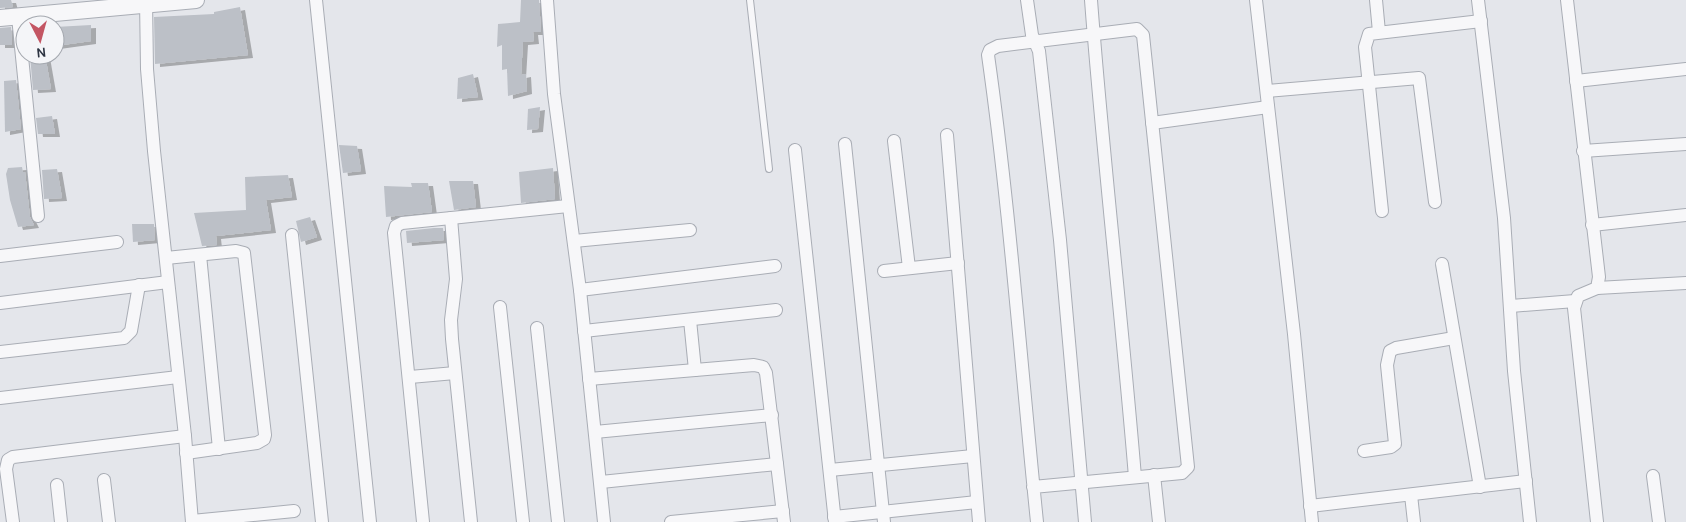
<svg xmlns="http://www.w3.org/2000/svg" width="1686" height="522" font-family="Karla,sans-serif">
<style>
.building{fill:#bcc0c7;filter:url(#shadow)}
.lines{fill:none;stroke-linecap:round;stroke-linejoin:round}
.service-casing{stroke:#a9adb5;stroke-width:8}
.minor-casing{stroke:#a9adb5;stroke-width:14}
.tertiary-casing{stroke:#a9adb5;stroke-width:18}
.service{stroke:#f7f7f9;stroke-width:6}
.minor{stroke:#f7f7f9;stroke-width:12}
.tertiary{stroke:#f7f7f9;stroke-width:16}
</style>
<defs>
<filter id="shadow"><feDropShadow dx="5" dy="3" stdDeviation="0" flood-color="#0004"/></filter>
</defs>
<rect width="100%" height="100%" fill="#e4e6eb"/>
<g class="building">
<polygon points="0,0 11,0 13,7 0,8"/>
<polygon points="521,0 539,0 541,32 533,32 534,41 523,42 521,75 526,74 527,91 508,96 507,69 502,70 502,45 497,47 498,24 520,22"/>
<polygon points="240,7 248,55 155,64 154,17 214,14 214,12"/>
<polygon points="91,25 91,41 55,46 55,27"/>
<polygon points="11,27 12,45 0,45 0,28"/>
<polygon points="30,55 45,55 51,89 33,90"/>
<polygon points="473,74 478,97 457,99 458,78"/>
<polygon points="16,80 21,129 5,132 4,81"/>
<polygon points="540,107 538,129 527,130 528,109"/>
<polygon points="52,116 55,134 38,134 36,118"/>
<polygon points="339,145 357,146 361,171 343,173"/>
<polygon points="22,167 23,172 25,172 30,217 34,225 18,227 10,200 6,174 8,168"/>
<polygon points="553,168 555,199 521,203 519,172"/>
<polygon points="57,169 62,198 44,199 42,170"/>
<polygon points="288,175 292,197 266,200 271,230 216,236 217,245 202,246 194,213 246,210 245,177"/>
<polygon points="449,181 473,181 476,207 454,210"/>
<polygon points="411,183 428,183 432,212 386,217 384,186 412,187"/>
<polygon points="310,217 317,237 301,242 296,221"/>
<polygon points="132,224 154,224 155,240 133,242"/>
<polygon points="434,228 443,228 444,240 407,243 406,231"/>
</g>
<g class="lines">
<defs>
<polyline id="service" points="750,0 769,169"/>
<g id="minor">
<polyline points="146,0 147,69 154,151 185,436 192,522"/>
<polyline points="316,0 370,522"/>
<polyline points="547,0 554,94 580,290 604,522"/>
<polyline points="1027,0 1032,35 1039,51 1060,240 1085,522"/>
<path d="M1091 0C1103 159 1122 318 1135 477"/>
<polyline points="1256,0 1294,334 1312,522"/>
<polyline points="1376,0 1379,32"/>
<polyline points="1478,0 1504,218 1514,371 1530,522"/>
<polyline points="1567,0 1599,277 1597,288 1578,296 1574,308 1597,522"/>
<polyline points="18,17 38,216"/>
<polyline points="1576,81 1686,69"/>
<polyline points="1267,91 1419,78 1435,202"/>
<polyline points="1152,123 1268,107"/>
<polyline points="947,135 979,522"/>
<polyline points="894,141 909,268"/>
<polyline points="845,144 884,522"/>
<polyline points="795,150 835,522"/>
<polyline points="1583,151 1686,144"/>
<polyline points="1382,211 1365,47 1369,34 1481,21"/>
<polyline points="451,218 456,279 451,320 452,339 471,522"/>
<polyline points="1592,225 1686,215"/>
<polyline points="292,235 322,522"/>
<polyline points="574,241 690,230"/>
<polyline points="200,255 219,449"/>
<polyline points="0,256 117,242"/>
<polyline points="166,258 236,251 244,253 265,435 264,439 257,443 186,453"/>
<polyline points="1442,264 1480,487"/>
<polyline points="884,271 958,263"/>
<polyline points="1597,288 1686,283"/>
<polyline points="580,290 775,266"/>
<polyline points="0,303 168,282"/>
<polyline points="1511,306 1575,301"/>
<polyline points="500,307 523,522"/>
<polyline points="690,320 695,370"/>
<polyline points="537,328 558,522"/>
<polyline points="584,331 776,310"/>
<polyline points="0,352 124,338 131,331 139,285"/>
<polyline points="410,377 455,373"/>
<polyline points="589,379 754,365 763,367 766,373 784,522"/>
<polyline points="0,398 178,377"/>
<polyline points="595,432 772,415"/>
<polyline points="1364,451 1391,447 1395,444 1387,365 1390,351 1396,348 1454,338"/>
<polyline points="830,470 973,456"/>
<polyline points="1154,475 1159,522"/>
<polyline points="1653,476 1659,522"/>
<polyline points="104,480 109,522"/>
<polyline points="601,482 777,464"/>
<polyline points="57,485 61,522"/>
<path d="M1033 487 1182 473 1188 467 1143 35 1137 29 998 46 990 50 988 55C1010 210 1021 366 1037 522"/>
<polyline points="1411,495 1414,522"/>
<polyline points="1310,506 1526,481"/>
<polyline points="834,517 977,502"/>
<polyline points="192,521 294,511"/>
<polyline points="13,522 6,469 8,460 13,457 185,436"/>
<polyline points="423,522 394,233 396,226 402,223 568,206"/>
<polyline points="671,522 783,511"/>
</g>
<polyline id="tertiary" points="0,18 196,0"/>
</defs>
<use href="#service" class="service-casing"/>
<use href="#minor" class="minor-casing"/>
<use href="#tertiary" class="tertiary-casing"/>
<use href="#service" class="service"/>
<use href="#minor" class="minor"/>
<use href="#tertiary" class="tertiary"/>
</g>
<g transform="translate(40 40) rotate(174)"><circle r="24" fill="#f4f5f8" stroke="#a4a8af"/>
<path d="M0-4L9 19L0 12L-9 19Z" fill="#c35563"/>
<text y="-8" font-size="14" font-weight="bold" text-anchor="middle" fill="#2d3442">N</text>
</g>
</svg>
